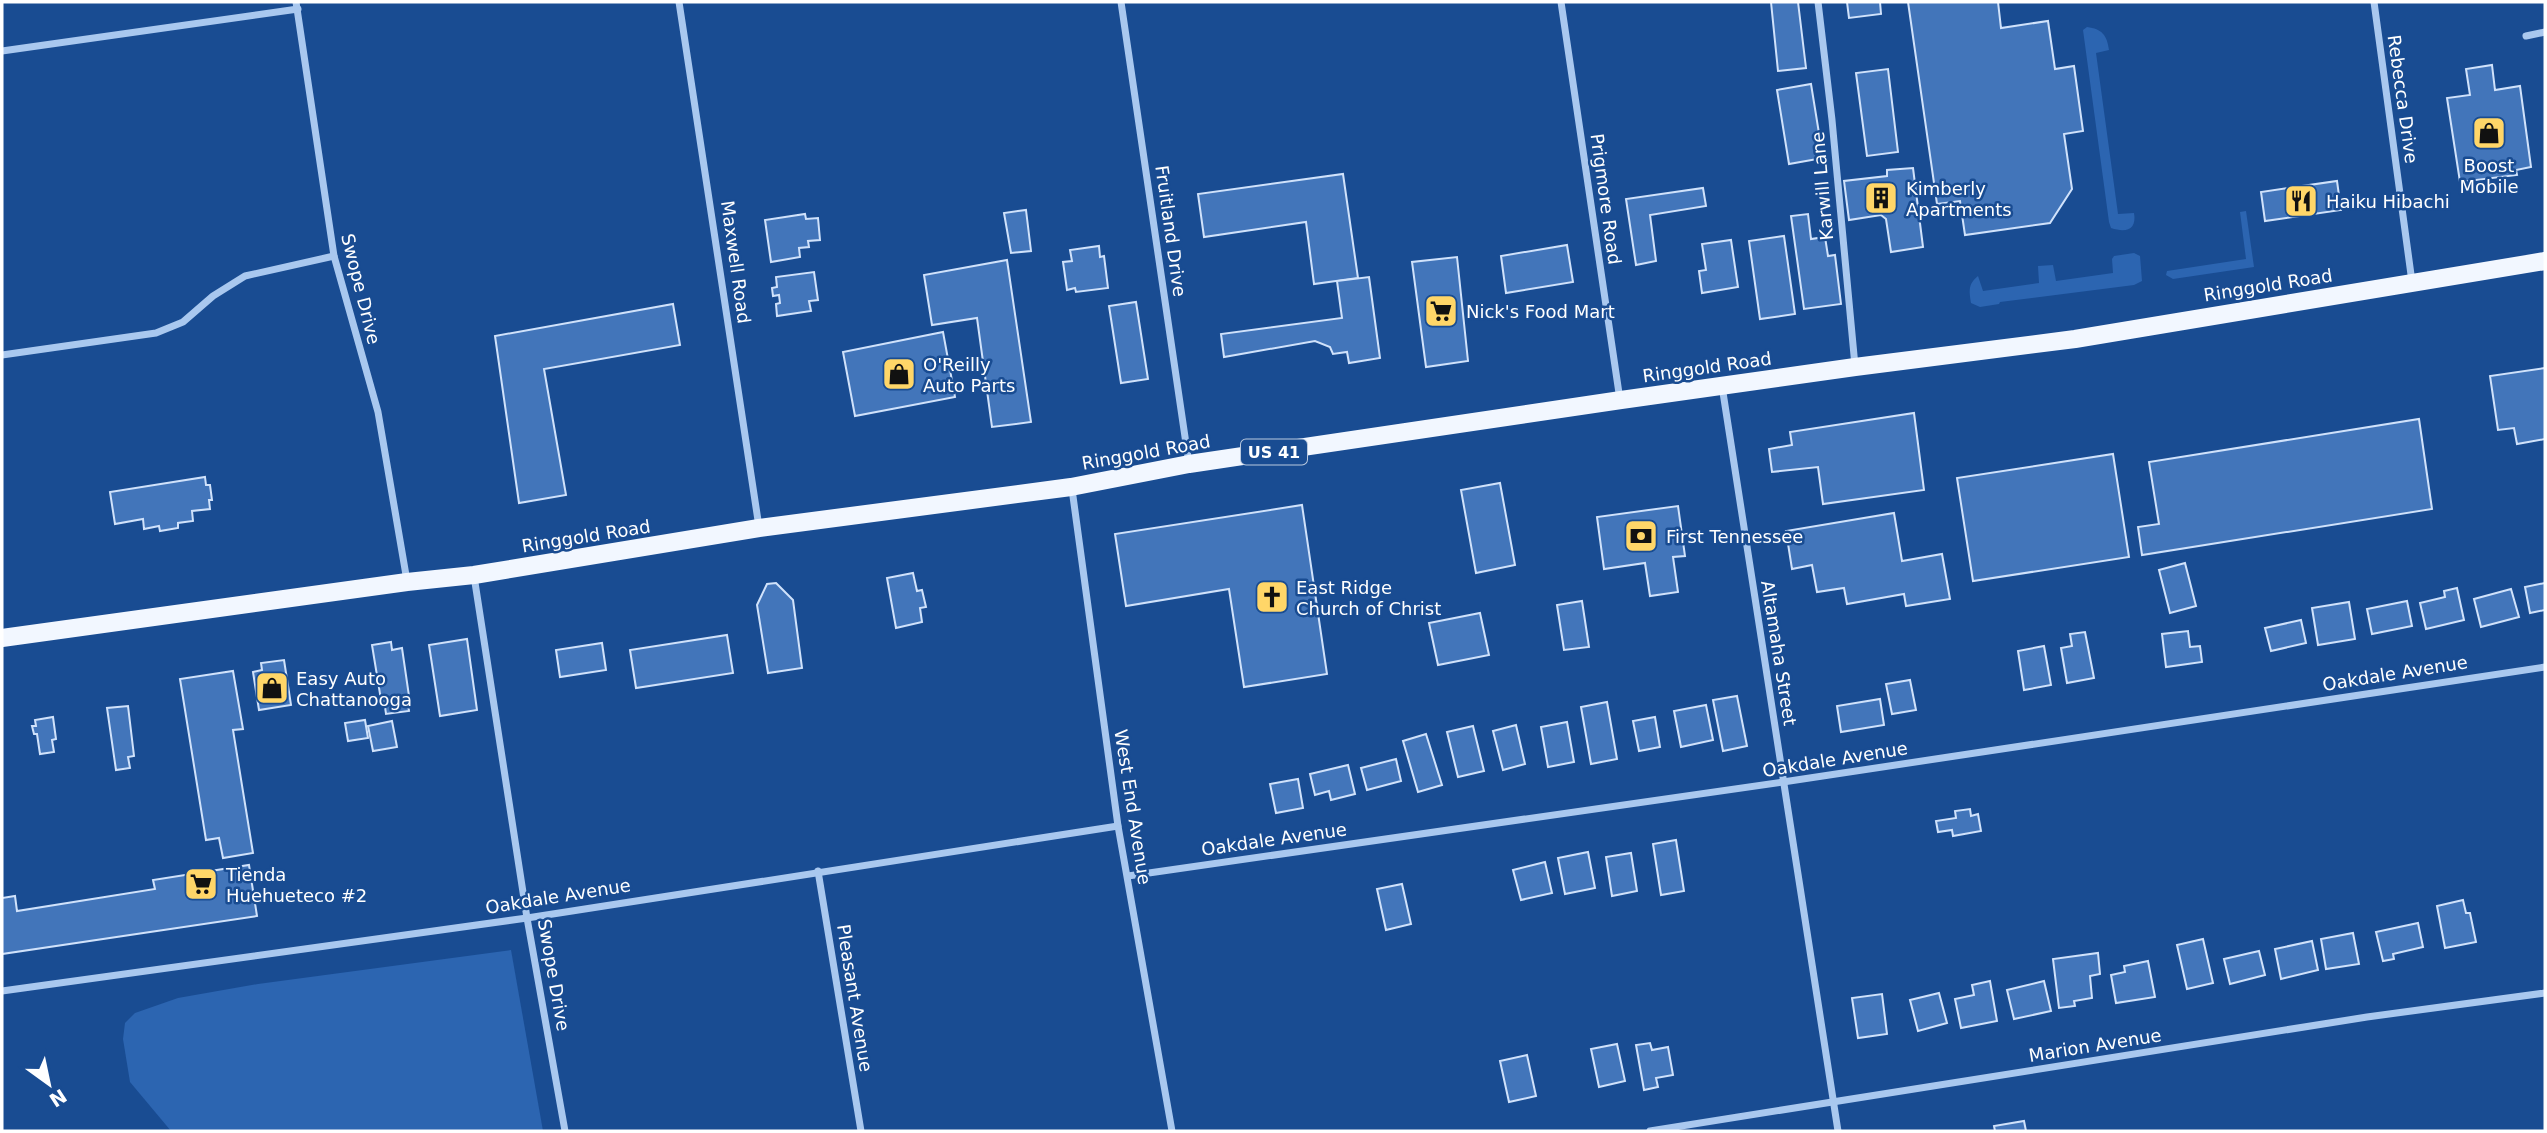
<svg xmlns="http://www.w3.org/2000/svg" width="2547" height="1133" font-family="'DejaVu Sans',sans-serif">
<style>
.green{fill:#2c65b1}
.building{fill:#4275ba;stroke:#d0e2fb;stroke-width:2}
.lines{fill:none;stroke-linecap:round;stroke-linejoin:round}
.street{stroke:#a9c8ef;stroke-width:7}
.primary{stroke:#f2f7ff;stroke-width:18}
.labels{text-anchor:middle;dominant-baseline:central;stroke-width:5;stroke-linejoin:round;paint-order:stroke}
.shield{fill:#194c92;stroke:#bac9de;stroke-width:2}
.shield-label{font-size:16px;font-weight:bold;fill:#fff}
.street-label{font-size:18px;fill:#fff;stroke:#194c92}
.poi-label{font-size:18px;fill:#fff;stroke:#194c92;text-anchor:start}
</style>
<rect width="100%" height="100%" fill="#194c92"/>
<g class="green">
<path d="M2087 27C2102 29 2107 35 2109 50L2096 53 2118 214 2134 213C2137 230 2126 233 2111 228L2109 222 2083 30Z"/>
<polygon points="2246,211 2254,267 2173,279 2166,275 2167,271 2246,259 2240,212"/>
<path d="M2134 253 2140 256 2142 281 2134 285 2000 302 1999 304 1980 307 1971 303C1969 291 1968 284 1978 276L1983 291 2039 283 2038 266 2053 265 2056 281 2113 273 2112 259 2114 256Z"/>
<polygon points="511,950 543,1131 171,1131 130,1082 123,1039 125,1023 135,1013 178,998 258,984"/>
</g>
<g class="building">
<polygon points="1771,2 1798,2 1806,68 1778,71"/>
<polygon points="1847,2 1880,2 1881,14 1849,18"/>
<polygon points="1908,2 1998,2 2001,28 2048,21 2055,69 2074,66 2083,131 2064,134 2072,189 2050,223 1965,235 1960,201 1937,204"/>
<polygon points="2492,65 2495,90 2520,86 2531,167 2516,170 2517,175 2460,182 2447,98 2470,95 2466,69"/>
<polygon points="1888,69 1898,152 1867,156 1856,73"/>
<polygon points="1811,84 1823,158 1789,164 1777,90"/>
<polygon points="1913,168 1923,247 1891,252 1886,219 1881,215 1849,220 1844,181 1887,176 1887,170"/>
<polygon points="1343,174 1358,278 1314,284 1306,222 1204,237 1198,194"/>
<polygon points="2337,181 2341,210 2265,221 2261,192"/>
<polygon points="1703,188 1706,206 1650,215 1656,261 1636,265 1626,199"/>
<polygon points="1026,210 1031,251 1011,253 1004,213"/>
<polygon points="805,214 806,219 818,218 820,240 808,241 809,247 799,248 800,257 771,262 765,220"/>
<polygon points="1808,214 1811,239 1825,237 1828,256 1835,255 1841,304 1804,309 1791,216"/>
<polygon points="1784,236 1795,314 1760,319 1749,241"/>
<polygon points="1731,240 1738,287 1702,293 1699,271 1706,270 1702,244"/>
<polygon points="1567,245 1573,282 1506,293 1501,256"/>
<polygon points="1099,246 1100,257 1104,256 1108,288 1076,292 1075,288 1067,290 1063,262 1072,261 1070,250"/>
<polygon points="1457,257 1468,361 1426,367 1412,262"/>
<polygon points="1007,260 1031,422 992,427 977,318 932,325 924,275"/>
<polygon points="814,272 818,300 809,301 811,311 777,316 776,304 780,303 779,295 773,296 772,288 777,287 776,277"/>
<polygon points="1369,277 1380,358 1349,363 1347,352 1333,354 1330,347 1315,341 1224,357 1221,334 1342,318 1337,281"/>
<polygon points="1136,302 1148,379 1121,383 1109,306"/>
<polygon points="673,304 680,345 544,369 566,495 519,503 495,336"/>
<polygon points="943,332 955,397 855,416 843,352"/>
<polygon points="2545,368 2545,439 2517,444 2514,428 2498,430 2490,376"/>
<polygon points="1914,413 1924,490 1823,504 1818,467 1772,472 1769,449 1792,445 1790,432"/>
<polygon points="2419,419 2432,509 2142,555 2138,527 2159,524 2149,462"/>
<polygon points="2113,454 2129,557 1973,581 1957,478"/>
<polygon points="205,477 206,485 210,485 212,500 209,500 210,509 192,511 193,521 178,523 178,528 160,531 159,526 144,529 143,519 115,524 110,492"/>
<polygon points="1500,483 1515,565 1476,573 1461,490"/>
<polygon points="1302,505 1327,674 1244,687 1229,589 1126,606 1115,534"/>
<polygon points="1678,506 1685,556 1673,557 1678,592 1650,596 1645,563 1604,569 1597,517"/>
<polygon points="1894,513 1902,561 1942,554 1950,599 1906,606 1904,594 1847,604 1844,588 1817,592 1812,565 1792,569 1786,531"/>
<polygon points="2185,563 2196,606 2170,613 2159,570"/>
<polygon points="913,573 917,591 922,590 926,607 920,608 922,622 896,628 887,578"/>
<polygon points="776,583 793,600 802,668 768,673 757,605 767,584"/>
<polygon points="2545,583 2545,610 2530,613 2525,587"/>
<polygon points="2457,588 2464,620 2426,629 2420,603 2445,597 2444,591"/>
<polygon points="2511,589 2519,617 2481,627 2474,599"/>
<polygon points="1582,601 1589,647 1564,650 1557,605"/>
<polygon points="2407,601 2412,626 2372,634 2367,609"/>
<polygon points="2349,602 2355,639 2318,645 2312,608"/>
<polygon points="1480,613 1489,655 1438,665 1429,623"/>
<polygon points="2301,620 2306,643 2271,651 2265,628"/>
<polygon points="2188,631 2190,647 2200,646 2202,662 2166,667 2162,634"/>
<polygon points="2085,632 2094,678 2067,683 2061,648 2072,646 2070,634"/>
<polygon points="727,635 733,673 636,688 630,650"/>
<polygon points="467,639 477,710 440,716 429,645"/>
<polygon points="391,642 392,650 402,648 409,696 407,697 409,711 386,714 384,700 381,700 372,645"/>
<polygon points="602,643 606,670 560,677 556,650"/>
<polygon points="2044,646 2051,685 2024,690 2018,651"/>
<polygon points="284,660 291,705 259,710 253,672 262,670 261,663"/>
<polygon points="233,671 243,729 233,730 253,853 223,858 219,838 206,840 180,679"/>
<polygon points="1910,680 1916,710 1892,714 1886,684"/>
<polygon points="1737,696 1747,746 1723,751 1713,700"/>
<polygon points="1880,699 1884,725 1841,732 1837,706"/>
<polygon points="1607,702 1617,759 1591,764 1581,707"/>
<polygon points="1706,705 1713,740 1681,747 1674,711"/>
<polygon points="128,706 134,756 128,757 130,768 116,770 107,708"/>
<polygon points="53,717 56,739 52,740 54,752 40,754 37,734 34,734 32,726 36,726 35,720"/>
<polygon points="1655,717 1660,747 1639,751 1633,721"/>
<polygon points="365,720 368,738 348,741 345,723"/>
<polygon points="392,721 397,747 373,751 368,726"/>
<polygon points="1567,722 1574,762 1548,767 1541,727"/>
<polygon points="1516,725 1525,764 1503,770 1493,731"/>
<polygon points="1473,726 1484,771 1458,777 1447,732"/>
<polygon points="1426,734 1442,785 1418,792 1403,741"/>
<polygon points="1396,759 1401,781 1367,790 1361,768"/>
<polygon points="1348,765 1355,794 1331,800 1329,791 1315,795 1310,774"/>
<polygon points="1298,779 1303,808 1276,813 1270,784"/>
<polygon points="1970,809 1971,816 1978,814 1981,831 1953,836 1952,830 1938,832 1936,821 1956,818 1955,811"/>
<polygon points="1676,840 1684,891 1661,895 1653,844"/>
<polygon points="1588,852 1595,888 1565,894 1558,858"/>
<polygon points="1631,853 1637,891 1612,896 1606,857"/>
<polygon points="1545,862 1552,893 1521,900 1513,870"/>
<polygon points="249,865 257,916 2,954 2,898 15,896 17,911 155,889 153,880"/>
<polygon points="1402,884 1411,924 1386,930 1377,889"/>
<polygon points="2463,900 2466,913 2470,913 2476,942 2445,948 2437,906"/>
<polygon points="2418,923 2423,947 2393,954 2394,959 2383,961 2376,932"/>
<polygon points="2353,933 2359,964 2326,969 2321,939"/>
<polygon points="2203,939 2213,983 2187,989 2177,945"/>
<polygon points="2312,941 2318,970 2281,979 2275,949"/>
<polygon points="2259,951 2265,975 2230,984 2224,959"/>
<polygon points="2098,953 2100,974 2090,976 2092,998 2074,1001 2075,1006 2059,1008 2053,959"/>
<polygon points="2148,961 2155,997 2116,1003 2111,975 2125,972 2124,966"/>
<polygon points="1990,981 1997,1021 1961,1028 1955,999 1974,995 1972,985"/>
<polygon points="2044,981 2051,1011 2014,1019 2007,990"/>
<polygon points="1939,993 1947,1023 1918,1031 1910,1000"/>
<polygon points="1882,994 1887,1034 1858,1038 1852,998"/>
<polygon points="1650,1043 1652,1050 1668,1047 1673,1075 1656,1078 1658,1087 1644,1090 1636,1045"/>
<polygon points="1617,1044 1625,1081 1599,1087 1591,1049"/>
<polygon points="1527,1055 1536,1096 1509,1102 1500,1061"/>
<polygon points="2024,1121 2026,1131 1995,1131 1994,1126"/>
</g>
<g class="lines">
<g class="street">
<polyline points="296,2 334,256 378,412 407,581"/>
<polyline points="679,2 759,527"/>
<polyline points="1121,2 1189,464"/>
<polyline points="1561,2 1620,400"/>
<polyline points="1818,2 1832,120 1855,366"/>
<polyline points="2374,2 2412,282"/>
<polyline points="2526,36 2545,32"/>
<polyline points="2,51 298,9"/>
<polyline points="2,355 156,333 183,322 213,296 245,276 334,256"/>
<polyline points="1722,386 1838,1131"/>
<polyline points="1072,489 1118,826 1172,1131"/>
<polyline points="474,576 527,918 565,1131"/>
<polyline points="818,871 861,1131"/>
<polyline points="1128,876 1783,782 2545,667"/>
<polyline points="2,991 527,918 1118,826"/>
<polyline points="1650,1131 2367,1017 2545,993"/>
</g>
<polyline class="primary" points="2,638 407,582 474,575 759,528 1071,487 1189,464 1621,400 1855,367 2075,339 2545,261"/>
</g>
<defs>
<symbol id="shop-square" viewBox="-11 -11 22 22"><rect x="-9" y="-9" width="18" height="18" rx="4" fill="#ffd668" stroke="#194c92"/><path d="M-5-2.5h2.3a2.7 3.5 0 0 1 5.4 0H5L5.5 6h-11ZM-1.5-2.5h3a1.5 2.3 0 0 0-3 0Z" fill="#111"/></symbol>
<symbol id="building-square" viewBox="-11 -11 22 22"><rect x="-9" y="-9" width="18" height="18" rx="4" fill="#ffd668" stroke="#194c92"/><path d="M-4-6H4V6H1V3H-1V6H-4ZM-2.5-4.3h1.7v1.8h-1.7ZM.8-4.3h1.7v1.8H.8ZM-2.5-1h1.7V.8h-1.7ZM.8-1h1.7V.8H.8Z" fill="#111"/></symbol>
<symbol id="restaurant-square" viewBox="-11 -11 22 22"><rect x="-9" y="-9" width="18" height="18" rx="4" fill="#ffd668" stroke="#194c92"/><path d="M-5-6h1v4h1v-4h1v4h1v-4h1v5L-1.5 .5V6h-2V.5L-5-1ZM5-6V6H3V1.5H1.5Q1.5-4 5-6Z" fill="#111"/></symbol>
<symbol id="supermarket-square" viewBox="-11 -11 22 22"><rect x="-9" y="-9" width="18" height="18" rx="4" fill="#ffd668" stroke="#194c92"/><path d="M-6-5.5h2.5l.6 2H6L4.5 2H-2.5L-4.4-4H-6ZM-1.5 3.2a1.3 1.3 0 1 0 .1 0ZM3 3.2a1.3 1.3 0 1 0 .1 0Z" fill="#111"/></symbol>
<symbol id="bank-square" viewBox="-11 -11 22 22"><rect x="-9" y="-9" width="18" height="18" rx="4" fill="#ffd668" stroke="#194c92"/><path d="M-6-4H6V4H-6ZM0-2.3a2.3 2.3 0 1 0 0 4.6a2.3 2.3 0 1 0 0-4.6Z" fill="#111"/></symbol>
<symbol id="church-square" viewBox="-11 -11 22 22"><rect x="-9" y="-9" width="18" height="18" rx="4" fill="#ffd668" stroke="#194c92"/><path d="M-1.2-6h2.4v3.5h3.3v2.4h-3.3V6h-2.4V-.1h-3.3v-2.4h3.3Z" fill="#111"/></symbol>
</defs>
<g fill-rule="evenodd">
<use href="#shop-square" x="2470" y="114" width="38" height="38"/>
<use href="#building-square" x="1862" y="179" width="38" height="38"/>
<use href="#restaurant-square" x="2282" y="182" width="38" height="38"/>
<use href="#supermarket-square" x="1422" y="292" width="38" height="38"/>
<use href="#shop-square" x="880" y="355" width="38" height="38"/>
<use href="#bank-square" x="1622" y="517" width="38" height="38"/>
<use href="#church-square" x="1253" y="578" width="38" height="38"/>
<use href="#shop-square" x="253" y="669" width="38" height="38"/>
<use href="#supermarket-square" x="182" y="865" width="38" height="38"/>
</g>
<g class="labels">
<rect class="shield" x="1241" y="439.5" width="66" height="25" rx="5"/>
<g class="shield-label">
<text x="1274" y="452">US 41</text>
</g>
<g class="street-label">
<text transform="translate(2403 99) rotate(82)">Rebecca Drive</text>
<text transform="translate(1822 186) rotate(-95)">Karwill Lane</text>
<text transform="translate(1606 199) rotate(82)">Prigmore Road</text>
<text transform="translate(1171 231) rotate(82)">Fruitland Drive</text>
<text transform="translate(736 262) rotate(82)">Maxwell Road</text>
<text transform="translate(2268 285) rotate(-9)">Ringgold Road</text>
<text transform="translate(361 289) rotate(76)">Swope Drive</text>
<text transform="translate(1707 367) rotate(-8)">Ringgold Road</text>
<text transform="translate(1146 452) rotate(-10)">Ringgold Road</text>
<text transform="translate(586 536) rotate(-9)">Ringgold Road</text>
<text transform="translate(1779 653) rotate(81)">Altamaha Street</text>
<text transform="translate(2395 673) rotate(-9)">Oakdale Avenue</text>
<text transform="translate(1835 759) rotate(-9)">Oakdale Avenue</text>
<text transform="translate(1133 807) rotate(81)">West End Avenue</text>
<text transform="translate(1274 839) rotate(-8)">Oakdale Avenue</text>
<text transform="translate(558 896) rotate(-9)">Oakdale Avenue</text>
<text transform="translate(554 975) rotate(80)">Swope Drive</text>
<text transform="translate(855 998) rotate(81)">Pleasant Avenue</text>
<text transform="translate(2095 1045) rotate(-9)">Marion Avenue</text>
</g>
<g class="poi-label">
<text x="2489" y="165" text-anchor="middle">Boost<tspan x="2489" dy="21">Mobile</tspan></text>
<text x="1906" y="188">Kimberly<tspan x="1906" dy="21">Apartments</tspan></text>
<text x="2326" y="201">Haiku Hibachi</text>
<text x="1466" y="311">Nick's Food Mart</text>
<text x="923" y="364">O'Reilly<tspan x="923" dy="21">Auto Parts</tspan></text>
<text x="1666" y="536">First Tennessee</text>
<text x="1296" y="587">East Ridge<tspan x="1296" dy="21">Church of Christ</tspan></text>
<text x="296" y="678">Easy Auto<tspan x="296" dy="21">Chattanooga</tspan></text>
<text x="226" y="874">Tienda<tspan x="226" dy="21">Huehueteco #2</tspan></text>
</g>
</g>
<rect width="2547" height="1133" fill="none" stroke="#ffffff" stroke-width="7"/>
<g transform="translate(49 1084) rotate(147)" stroke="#194c92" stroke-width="5" paint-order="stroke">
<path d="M0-5L12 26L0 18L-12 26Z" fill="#ffffff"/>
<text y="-10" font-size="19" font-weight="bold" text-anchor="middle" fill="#ffffff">N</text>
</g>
</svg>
